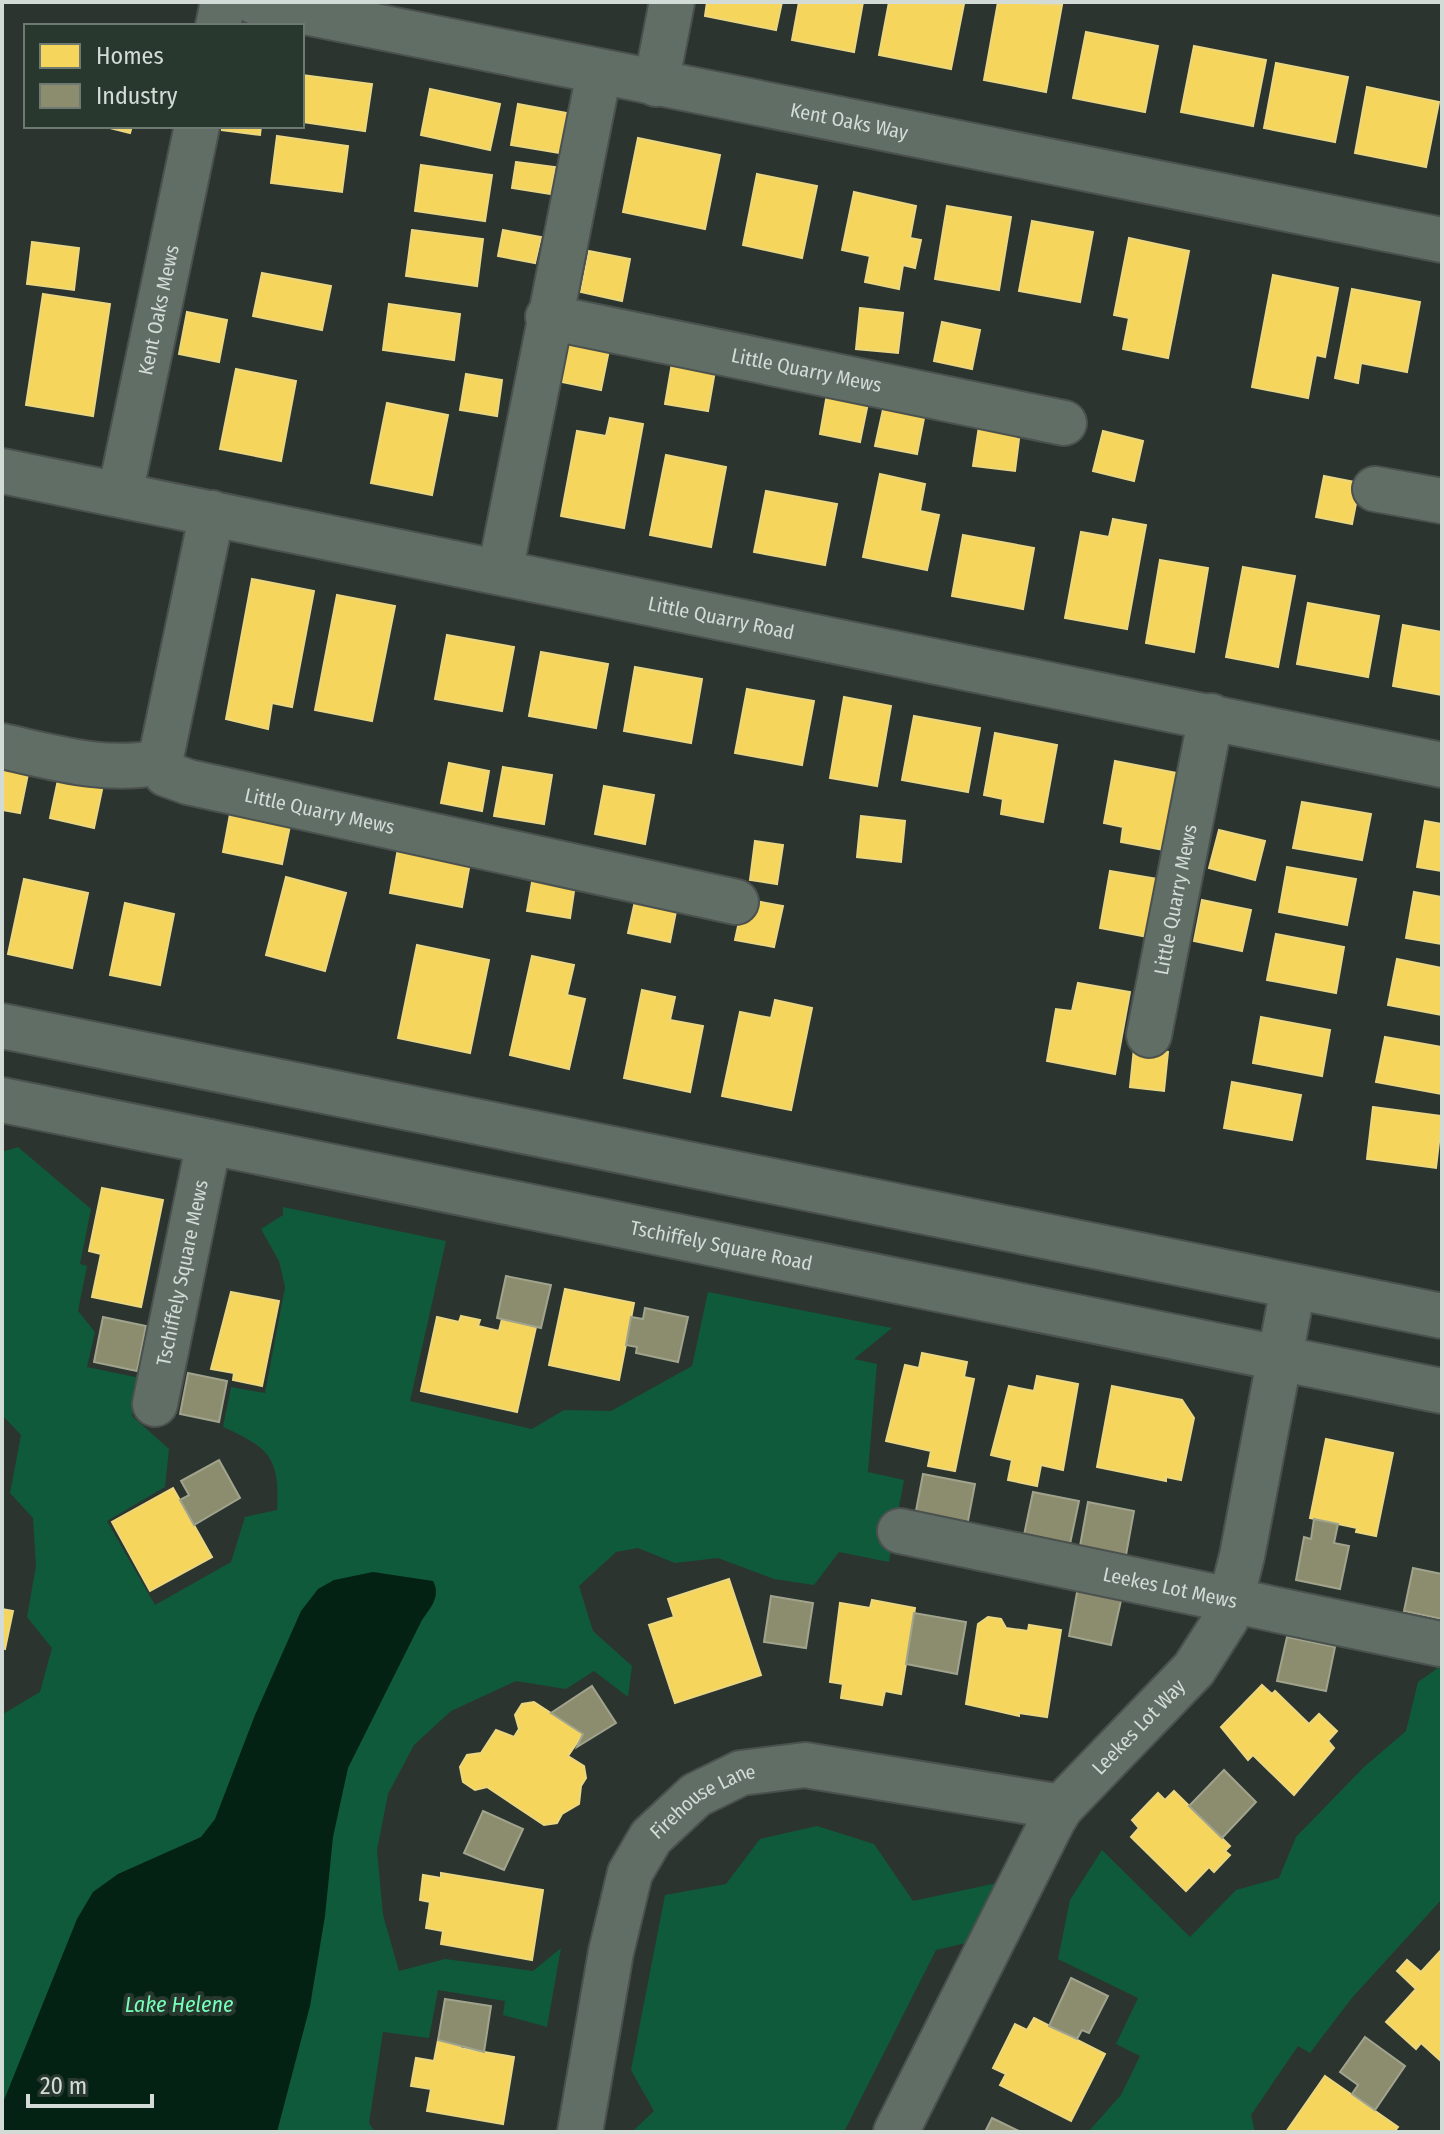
<svg xmlns="http://www.w3.org/2000/svg" width="1444" height="2134" font-family="'Fira Sans Condensed',sans-serif">
<style>
.green{fill:#0f5a3b}
.water{fill:#042214}
.homes{fill:#f6d55c;stroke:#ebd780;stroke-width:2}
.industry{fill:#8c8c6e;stroke:#a1a48d;stroke-width:2}
.lines{fill:none;stroke-linecap:round;stroke-linejoin:round}
.minor-casing{stroke:#4b514e;stroke-width:48}
.minor{stroke:#616e66;stroke-width:44}
.labels{text-anchor:middle;dominant-baseline:central;stroke-width:8;stroke-linejoin:round;paint-order:stroke}
.street-label{font-size:20px;fill:#d2dbd5;stroke:#29382f}
.water-label{font-size:22px;font-style:italic;fill:#76ffba;stroke:#29382f}
</style>
<rect width="100%" height="100%" fill="#2c3430"/>
<g class="green">
<path d="M18 1147 91 1209 80 1264 87 1266 78 1311 95 1332 87 1367 140 1378 132 1416 169 1449 165 1487 107 1521 155 1605 231 1562 245 1517 277 1510C280 1458 270 1448 223 1427L231 1387 265 1393 285 1287 279 1261 261 1229 283 1215V1207L446 1241 410 1401 532 1429 564 1410 611 1411 692 1366 708 1292 892 1328 854 1359 877 1364 868 1472 904 1480 889 1562 839 1552 814 1585 774 1579 718 1558 675 1563 638 1548 616 1552 579 1586 593 1631 632 1666 628 1697 594 1671 566 1689 516 1681 451 1711 414 1745 388 1794 377 1850 383 1915 399 1971 445 1959 533 1971 561 1948 547 2027 503 2015 505 2001 438 1990 429 2038 383 2032 369 2123 375 2132H2V1719L3 1714 40 1692 52 1648 27 1617 36 1566 33 1518 10 1493 21 1435 2 1415V1152Z"/>
<polygon points="1442,1665 1442,1899 1351,1999 1310,2053 1298,2046 1251,2115 1255,2132 1088,2132 1121,2095 1140,2056 1116,2044 1138,1998 1058,1959 1070,1900 1102,1850 1190,1937 1236,1890 1279,1878 1296,1837 1364,1767 1406,1731 1418,1682"/>
<polygon points="817,1826 874,1844 913,1901 997,1883 966,1943 936,1950 844,2132 632,2132 654,2111 631,2070 665,1895 726,1884 760,1839"/>
</g>
<path class="water" d="M373 1572 433 1581C441 1596 431 1607 422 1620L348 1768 333 1837 325 1916 310 2006 277 2132H2V2105L77 1919 93 1892 118 1874 201 1837 215 1819 255 1715 301 1611 318 1589 334 1580Z"/>
<g class="homes">
<polygon points="707,2 782,2 776,30 705,16"/>
<polygon points="799,2 863,2 854,52 792,40"/>
<polygon points="889,2 964,4 951,69 879,55"/>
<polygon points="998,2 1062,5 1046,92 984,80"/>
<polygon points="1086,32 1158,46 1145,112 1073,98"/>
<polygon points="1194,46 1266,60 1253,126 1181,112"/>
<polygon points="1276,63 1348,77 1335,142 1264,128"/>
<polygon points="302,75 372,84 365,131 302,122"/>
<polygon points="1367,87 1439,102 1426,167 1355,153"/>
<polygon points="430,89 500,104 490,150 421,135"/>
<polygon points="518,104 567,113 560,153 511,145"/>
<polygon points="102,126 132,126 130,133"/>
<polygon points="222,126 261,126 260,135 222,130"/>
<polygon points="277,136 348,146 342,192 271,183"/>
<polygon points="638,138 720,155 705,229 623,212"/>
<polygon points="516,162 555,167 551,194 512,188"/>
<polygon points="421,165 492,175 485,221 415,211"/>
<polygon points="757,174 817,186 802,258 743,245"/>
<polygon points="854,192 916,206 910,238 921,240 915,268 903,265 899,289 865,282 870,256 842,250"/>
<polygon points="947,206 1011,217 999,290 935,279"/>
<polygon points="1032,221 1093,232 1080,302 1019,291"/>
<polygon points="412,230 483,239 477,286 406,276"/>
<polygon points="503,230 541,237 535,263 498,256"/>
<polygon points="1129,238 1189,251 1168,358 1123,349 1129,318 1114,315"/>
<polygon points="32,242 79,248 74,290 27,284"/>
<polygon points="589,251 630,259 622,301 581,292"/>
<polygon points="262,273 331,286 322,330 253,316"/>
<polygon points="1273,275 1338,288 1325,357 1316,355 1308,398 1252,387"/>
<polygon points="1352,289 1420,302 1407,372 1361,363 1358,383 1335,378"/>
<polygon points="43,294 110,304 93,416 26,405"/>
<polygon points="389,304 460,314 454,360 383,350"/>
<polygon points="860,308 903,313 898,353 856,349"/>
<polygon points="187,312 227,320 219,362 179,354"/>
<polygon points="942,322 980,330 972,369 934,361"/>
<polygon points="569,342 609,350 601,390 562,382"/>
<polygon points="672,363 715,371 708,411 665,404"/>
<polygon points="236,369 296,381 281,461 220,449"/>
<polygon points="466,374 502,380 497,416 460,410"/>
<polygon points="827,394 868,403 860,442 820,434"/>
<polygon points="387,403 448,415 432,495 371,483"/>
<polygon points="884,405 925,413 917,454 875,446"/>
<polygon points="610,418 643,424 624,528 561,516 577,431 606,436"/>
<polygon points="979,426 1020,431 1015,471 973,466"/>
<polygon points="1103,431 1143,441 1134,481 1093,471"/>
<polygon points="666,455 726,467 711,547 650,535"/>
<polygon points="880,474 925,484 920,511 939,515 927,570 863,557"/>
<polygon points="1324,476 1360,483 1352,524 1316,517"/>
<polygon points="766,491 837,504 825,565 754,552"/>
<polygon points="1113,519 1146,525 1127,629 1065,618 1081,532 1109,537"/>
<polygon points="963,535 1034,548 1023,609 952,596"/>
<polygon points="1160,560 1208,568 1194,652 1146,643"/>
<polygon points="1243,567 1295,576 1278,667 1226,657"/>
<polygon points="252,579 314,591 292,707 272,703 268,729 226,719"/>
<polygon points="337,595 395,606 372,721 315,710"/>
<polygon points="1308,603 1379,616 1368,677 1297,664"/>
<polygon points="1403,625 1442,632 1442,695 1393,686"/>
<polygon points="447,635 514,647 502,711 435,699"/>
<polygon points="541,652 608,664 596,728 529,716"/>
<polygon points="635,667 702,679 691,743 624,731"/>
<polygon points="747,689 814,701 802,765 735,753"/>
<polygon points="844,697 891,706 877,786 830,778"/>
<polygon points="914,716 980,728 968,792 902,780"/>
<polygon points="995,733 1057,745 1043,822 1001,814 1003,799 984,795"/>
<polygon points="1115,761 1177,773 1164,850 1121,842 1123,827 1104,823"/>
<polygon points="2,763 29,769 20,813 2,810"/>
<polygon points="449,763 489,771 482,811 441,803"/>
<polygon points="503,767 552,775 544,824 494,816"/>
<polygon points="59,775 103,785 94,828 50,818"/>
<polygon points="604,786 654,795 645,844 595,834"/>
<polygon points="1302,802 1371,814 1362,860 1293,848"/>
<polygon points="231,809 291,821 282,864 223,852"/>
<polygon points="861,816 905,821 901,862 857,857"/>
<polygon points="1425,821 1442,824 1442,871 1417,867"/>
<polygon points="1219,830 1265,841 1255,880 1209,868"/>
<polygon points="755,841 783,845 777,884 750,880"/>
<polygon points="399,843 471,857 462,907 390,893"/>
<polygon points="1287,867 1356,879 1347,925 1279,912"/>
<polygon points="534,871 576,878 570,918 527,911"/>
<polygon points="1110,871 1158,879 1148,937 1100,928"/>
<polygon points="286,877 346,893 325,971 266,955"/>
<polygon points="24,879 88,893 72,968 8,954"/>
<polygon points="637,892 678,901 670,942 628,933"/>
<polygon points="1414,892 1442,897 1442,944 1406,938"/>
<polygon points="744,899 783,906 774,947 735,940"/>
<polygon points="1202,900 1251,910 1242,951 1194,941"/>
<polygon points="125,903 174,914 160,985 110,975"/>
<polygon points="1276,934 1344,947 1336,993 1267,980"/>
<polygon points="417,945 489,960 470,1053 398,1038"/>
<polygon points="532,956 574,965 567,995 585,999 569,1069 510,1055"/>
<polygon points="1397,959 1442,968 1442,1015 1388,1005"/>
<polygon points="1078,983 1130,992 1115,1074 1047,1061 1056,1009 1072,1011"/>
<polygon points="642,990 675,997 670,1020 703,1026 690,1092 624,1078"/>
<polygon points="775,1000 812,1008 791,1110 722,1096 740,1012 771,1018"/>
<polygon points="1261,1017 1330,1030 1322,1076 1253,1063"/>
<polygon points="1385,1037 1442,1047 1442,1094 1376,1082"/>
<polygon points="1134,1048 1168,1052 1164,1091 1130,1087"/>
<polygon points="1232,1082 1301,1095 1292,1140 1224,1128"/>
<polygon points="1373,1107 1442,1116 1436,1168 1367,1159"/>
<polygon points="102,1188 163,1200 141,1307 92,1297 101,1254 89,1251"/>
<polygon points="565,1289 634,1303 619,1380 549,1365"/>
<polygon points="231,1292 279,1301 262,1386 233,1380 234,1373 211,1369"/>
<polygon points="461,1316 480,1320 478,1326 499,1331 502,1319 536,1327 517,1412 421,1391 437,1317 459,1322"/>
<polygon points="922,1353 967,1362 964,1377 974,1379 955,1471 928,1466 931,1451 886,1441 905,1365 919,1368"/>
<polygon points="1037,1376 1078,1384 1063,1470 1041,1465 1037,1486 1008,1480 1012,1460 991,1455 1009,1386 1034,1391"/>
<polygon points="1112,1386 1182,1400 1194,1418 1181,1480 1166,1477 1166,1481 1097,1467"/>
<polygon points="1326,1439 1393,1453 1376,1536 1356,1532 1357,1528 1310,1518"/>
<polygon points="173,1488 212,1557 150,1591 112,1522"/>
<polygon points="729,1579 761,1675 675,1703 649,1625 674,1617 668,1599"/>
<polygon points="872,1600 915,1608 901,1694 885,1691 882,1705 841,1698 843,1684 830,1682 840,1603 870,1608"/>
<polygon points="2,1609 13,1611 5,1649 2,1648"/>
<polygon points="988,1617 1001,1619 1006,1628 1028,1631 1029,1625 1061,1630 1047,1717 1019,1713 1019,1716 966,1704 978,1624"/>
<polygon points="1262,1685 1272,1694 1275,1691 1309,1724 1319,1714 1337,1731 1328,1741 1334,1748 1294,1795 1253,1755 1248,1760 1221,1727"/>
<polygon points="534,1702 583,1734 568,1756 584,1766 586,1778 581,1786 579,1804 562,1814 557,1823 544,1825 487,1787 475,1790 463,1782 460,1767 467,1755 481,1753 496,1730 514,1737 519,1729 515,1715 522,1704"/>
<polygon points="1174,1791 1230,1846 1225,1851 1230,1855 1214,1872 1209,1867 1186,1891 1131,1837 1139,1828 1132,1820 1158,1793 1165,1800"/>
<polygon points="441,1873 543,1890 532,1960 441,1944 443,1931 426,1928 430,1902 420,1900 423,1875 441,1878"/>
<polygon points="1442,1949 1442,2062 1421,2043 1416,2049 1386,2022 1416,1989 1397,1971 1407,1960 1421,1972"/>
<polygon points="1034,2018 1105,2054 1071,2121 1000,2085 1006,2074 993,2068 1015,2024 1027,2030"/>
<polygon points="438,2040 461,2043 460,2048 514,2057 503,2124 427,2111 431,2089 411,2086 416,2058 434,2061"/>
<polygon points="1325,2076 1398,2127 1394,2132 1286,2132"/>
</g>
<g class="industry">
<polygon points="506,1276 551,1285 541,1328 497,1318"/>
<polygon points="645,1308 688,1317 678,1362 636,1353 637,1347 626,1345 631,1317 643,1319"/>
<polygon points="103,1317 146,1326 137,1371 94,1362"/>
<polygon points="188,1373 227,1381 219,1422 180,1414"/>
<polygon points="219,1460 240,1498 194,1525 180,1500 189,1495 181,1481"/>
<polygon points="923,1474 975,1484 967,1526 915,1516"/>
<polygon points="1033,1492 1079,1501 1070,1544 1024,1535"/>
<polygon points="1088,1502 1134,1511 1126,1555 1080,1546"/>
<polygon points="1314,1519 1338,1524 1334,1543 1349,1546 1340,1589 1296,1580 1304,1537 1311,1539"/>
<polygon points="1413,1568 1442,1574 1442,1619 1404,1611"/>
<polygon points="1078,1587 1122,1596 1111,1645 1069,1636"/>
<polygon points="771,1596 813,1603 806,1648 764,1642"/>
<polygon points="914,1613 966,1622 957,1674 906,1664"/>
<polygon points="1287,1637 1335,1647 1326,1691 1277,1681"/>
<polygon points="592,1686 616,1723 577,1747 583,1734 551,1713"/>
<polygon points="1224,1770 1256,1802 1222,1838 1189,1806"/>
<polygon points="483,1811 523,1829 504,1870 464,1853"/>
<polygon points="1071,1978 1108,1996 1089,2033 1082,2030 1077,2039 1049,2026"/>
<polygon points="445,1999 491,2006 484,2052 438,2040"/>
<polygon points="1365,2037 1405,2066 1375,2110 1352,2094 1358,2085 1340,2072"/>
<polygon points="992,2118 1021,2132 985,2132"/>
</g>
<g class="lines">
<defs>
<g id="minor">
<path id="s1" d="M255 2 1442 240"/>
<polyline points="218,26 223,2"/>
<polyline points="656,84 672,2"/>
<path id="s2" d="M548 317 1064 423"/>
<path id="s3" d="M2 471 1442 765"/>
<polyline points="1375,489 1442,501"/>
<path id="s4" d="M120 494 197 126"/>
<path id="s5" d="M212 513 160 762 166 774 188 782 736 902"/>
<polyline points="500,572 599,73"/>
<path d="M2 746C56 758 105 773 160 762"/>
<polyline points="2,1026 1442,1316"/>
<path id="s6" d="M1149 1035 1211 716"/>
<path id="s7" d="M2 1100 1442 1391"/>
<path id="s8" d="M155 1404 209 1142"/>
<path id="s9" d="M900 1531 1440 1644"/>
<path id="s10" d="M580 2132 611 1952 630 1873 651 1837 696 1795 741 1773 805 1765 1061 1807"/>
<path id="s11" d="M896 2132 1053 1820 1061 1807 1194 1669 1226 1619 1242 1556 1293 1288"/>
</g>
</defs>
<use href="#minor" class="minor-casing"/>
<use href="#minor" class="minor"/>
</g>
<g class="labels">
<g class="street-label">
<text stroke="none"><textPath href="#s1" startOffset="606">Kent Oaks Way</textPath></text>
<text stroke="none"><textPath href="#s4" startOffset="188">Kent Oaks Mews</textPath></text>
<text stroke="none"><textPath href="#s2" startOffset="264">Little Quarry Mews</textPath></text>
<text stroke="none"><textPath href="#s3" startOffset="734">Little Quarry Road</textPath></text>
<text stroke="none"><textPath href="#s5" startOffset="426">Little Quarry Mews</textPath></text>
<text stroke="none"><textPath href="#s6" startOffset="138">Little Quarry Mews</textPath></text>
<text stroke="none"><textPath href="#s7" startOffset="734">Tschiffely Square Road</textPath></text>
<text stroke="none"><textPath href="#s8" startOffset="134">Tschiffely Square Mews</textPath></text>
<text stroke="none"><textPath href="#s9" startOffset="276">Leekes Lot Mews</textPath></text>
<text stroke="none"><textPath href="#s11" startOffset="476">Leekes Lot Way</textPath></text>
<text stroke="none"><textPath href="#s10" startOffset="370">Firehouse Lane</textPath></text>
</g>
<g class="water-label">
<text x="179" y="2004">Lake Helene</text>
</g>
</g>
<rect width="1444" height="2134" fill="none" stroke="#d2dbd5" stroke-width="8"/>
<rect x="24" y="24" width="280" height="104" fill="#29382f" stroke="#6d7971" stroke-width="2"/>
<rect x="40" y="44" width="40" height="24" fill="#f6d55c" stroke="#6d7971" stroke-width="2"/>
<text x="96" y="64" font-size="24" fill="#d2dbd5">Homes</text>
<rect x="40" y="84" width="40" height="24" fill="#8c8c6e" stroke="#6d7971" stroke-width="2"/>
<text x="96" y="104" font-size="24" fill="#d2dbd5">Industry</text>
<path d="M28 2094v12h124v-12" fill="none" stroke="#d2dbd5" stroke-width="4"/>
<text x="40" y="2094" font-size="24" fill="#d2dbd5" stroke="#29382f" stroke-width="6" paint-order="stroke">20 m</text>
</svg>
